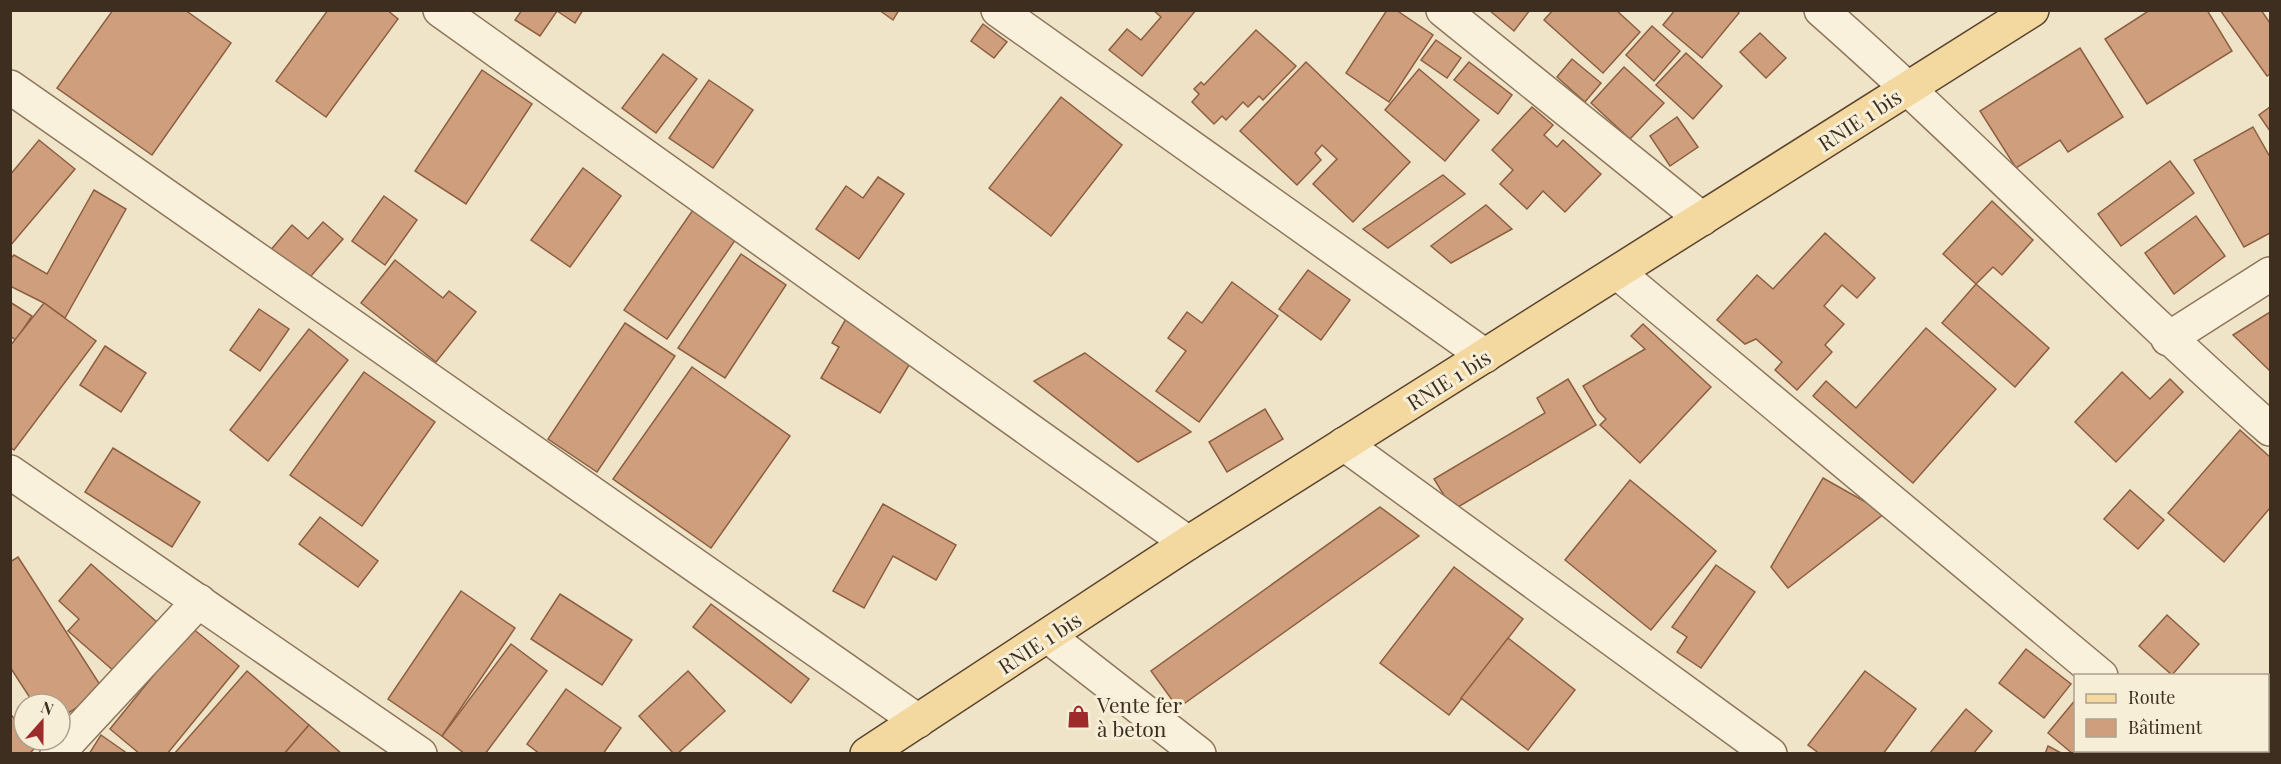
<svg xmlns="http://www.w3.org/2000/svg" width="2281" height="764" font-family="'Playfair Display',serif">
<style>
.building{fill:#cf9f7d;stroke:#8d5f41;stroke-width:1.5}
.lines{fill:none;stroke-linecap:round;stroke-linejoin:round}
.street-casing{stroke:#8d765c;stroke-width:36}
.primary-casing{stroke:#5b4430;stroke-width:36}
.street{stroke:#faf1dc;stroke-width:33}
.primary{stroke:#f3d9a0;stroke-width:33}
.labels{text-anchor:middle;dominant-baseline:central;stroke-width:6;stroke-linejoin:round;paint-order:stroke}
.street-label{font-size:21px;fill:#3d2e20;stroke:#f7eed8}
.poi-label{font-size:21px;fill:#3d2e20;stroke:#f7eed8;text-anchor:start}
</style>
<rect width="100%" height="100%" fill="#f0e4c8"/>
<g class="building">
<polygon points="113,10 185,10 231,43 152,155 57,88"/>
<polygon points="328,10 387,10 398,19 326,117 276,81"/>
<polygon points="522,10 583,10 575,23 557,11 540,36 515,20"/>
<polygon points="879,10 899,10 893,20"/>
<polygon points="1153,10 1196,10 1142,76 1109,50 1127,29 1141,40 1161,17"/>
<polygon points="1387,10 1396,10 1433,35 1389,102 1346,73"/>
<polygon points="1489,10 1530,10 1514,31"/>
<polygon points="1553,10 1616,10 1640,32 1603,73 1544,20"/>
<polygon points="1675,10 1737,10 1739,13 1702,58 1663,25"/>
<polygon points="2150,10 2207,10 2232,51 2147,104 2105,39"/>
<polygon points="2220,10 2261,10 2270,23 2270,74 2267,76"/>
<polygon points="983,24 1007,42 994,58 971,41"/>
<polygon points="1652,26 1680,51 1654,81 1626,55"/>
<polygon points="1256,30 1296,66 1263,100 1259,96 1248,107 1243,102 1226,120 1222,116 1214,124 1192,102 1199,94 1194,89 1201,82 1204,85"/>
<polygon points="1760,33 1786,58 1766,78 1740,52"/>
<polygon points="1436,40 1461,58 1447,78 1421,60"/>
<polygon points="2080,48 2123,117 2068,152 2060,140 2016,168 1980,111"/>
<polygon points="1686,53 1722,86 1693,119 1656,85"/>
<polygon points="663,54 697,79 656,133 622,108"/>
<polygon points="1572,59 1601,83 1585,102 1557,77"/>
<polygon points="1306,62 1410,162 1353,222 1313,184 1337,159 1322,145 1315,153 1321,160 1297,185 1240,131"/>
<polygon points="1469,62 1512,95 1498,114 1454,80"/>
<polygon points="1624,67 1664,103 1630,139 1591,103"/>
<polygon points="1419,69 1479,120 1445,161 1385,110"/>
<polygon points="482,70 532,104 466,204 415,171"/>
<polygon points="709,80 753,110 713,168 669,138"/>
<polygon points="1061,97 1122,145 1051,236 989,188"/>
<polygon points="1532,107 1553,125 1544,135 1557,147 1563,140 1601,174 1565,212 1543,191 1527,209 1500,184 1513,170 1492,150"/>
<polygon points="2270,107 2270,131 2259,115"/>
<polygon points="1677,117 1698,147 1670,166 1650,136"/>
<polygon points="2253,127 2270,157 2270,233 2244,247 2194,160"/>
<polygon points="39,140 75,169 10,246 10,175"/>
<polygon points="2170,161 2194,193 2121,246 2098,214"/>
<polygon points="583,168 621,196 570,267 531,240"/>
<polygon points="1443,175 1465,194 1388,248 1363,229"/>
<polygon points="878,177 904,194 859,259 816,229 846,186 863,198"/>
<polygon points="94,190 126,209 65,318 44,303 10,286 10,259 14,255 47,274"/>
<polygon points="384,196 417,220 385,265 352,241"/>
<polygon points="1992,201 2033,240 2002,275 1993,267 1976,284 1943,254"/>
<polygon points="1486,205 1512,229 1451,263 1431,246"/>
<polygon points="695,207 738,236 667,339 624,310"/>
<polygon points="2196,216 2225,256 2174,294 2145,253"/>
<polygon points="323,222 343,239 305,283 269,252 292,225 308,239"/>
<polygon points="1825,233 1875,278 1857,298 1842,285 1824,306 1844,324 1825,345 1832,352 1797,390 1775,370 1782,362 1756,339 1745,344 1717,320 1757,275 1773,289"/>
<polygon points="741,254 786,285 725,378 678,348"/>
<polygon points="395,260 443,298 449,291 476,312 436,362 361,303"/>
<polygon points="1308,270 1350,300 1321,340 1279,309"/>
<polygon points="1232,282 1278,316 1199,422 1156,391 1186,351 1168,338 1187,312 1202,323"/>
<polygon points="1976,284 2049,348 2015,387 1942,323"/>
<polygon points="10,302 32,316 16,340 10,336"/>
<polygon points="44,303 96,341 14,450 10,447 10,346"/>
<polygon points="259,309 289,329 260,371 230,350"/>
<polygon points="850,312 917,352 880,413 821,378 839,347 832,343"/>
<polygon points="2270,312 2270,371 2233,335"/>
<polygon points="625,323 675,356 597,472 548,439"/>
<polygon points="1643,324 1711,387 1640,463 1600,425 1606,419 1598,411 1583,386 1645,349 1631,336"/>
<polygon points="1926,328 1996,389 1913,483 1813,396 1826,381 1856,408"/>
<polygon points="309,329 348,360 268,461 230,430"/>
<polygon points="105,346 146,373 121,412 80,385"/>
<polygon points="1085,353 1191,432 1138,462 1034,381"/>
<polygon points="692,367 790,436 711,548 613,479"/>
<polygon points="364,372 435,422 362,526 290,475"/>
<polygon points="2122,372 2150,399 2170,379 2183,392 2116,462 2075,422"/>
<polygon points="1568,379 1596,425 1453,510 1434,479 1545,413 1537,398"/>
<polygon points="1265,409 1283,439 1227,472 1209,442"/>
<polygon points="2240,430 2270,457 2270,508 2224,562 2168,513"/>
<polygon points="113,448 200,502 172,547 85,492"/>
<polygon points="1823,478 1885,513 1788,588 1771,567"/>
<polygon points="1630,480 1716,551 1651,630 1565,560"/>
<polygon points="2130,490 2164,520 2138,549 2104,519"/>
<polygon points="883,504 956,545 936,580 893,556 864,608 833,591"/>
<polygon points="1380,507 1419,536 1178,708 1151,671"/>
<polygon points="320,517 378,561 358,587 299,544"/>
<polygon points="18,557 104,691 60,718 60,704 34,704 10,667 10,562"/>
<polygon points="91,564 158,623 115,672 68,631 79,619 59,601"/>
<polygon points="1716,565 1755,592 1701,668 1677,652 1687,637 1672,627"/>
<polygon points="1454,567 1523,619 1449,715 1380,663"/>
<polygon points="461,591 515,628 442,736 388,699"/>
<polygon points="560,594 632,640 602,685 531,639"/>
<polygon points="711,604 809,679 791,703 693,627"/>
<polygon points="2167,615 2199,644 2172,675 2139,646"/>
<polygon points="192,628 239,666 167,754 140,754 110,729"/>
<polygon points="1508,638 1575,690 1528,750 1461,698"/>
<polygon points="511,644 547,671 485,754 465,754 442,736"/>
<polygon points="2026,649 2071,684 2044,718 1999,683"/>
<polygon points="247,671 309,725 284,754 174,754"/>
<polygon points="688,671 725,711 677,754 674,754 639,716"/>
<polygon points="1865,671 1916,709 1883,754 1820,754 1808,745"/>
<polygon points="2270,679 2270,752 2268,749 2268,682"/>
<polygon points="566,689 621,728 603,754 540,754 527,744"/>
<polygon points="2076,699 2076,750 2092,750 2090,754 2073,754 2048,733"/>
<polygon points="1966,709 1992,731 1973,754 1929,754"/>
<polygon points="10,714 24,728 24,740 36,740 39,744 29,754 10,754"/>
<polygon points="309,725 342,754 284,754"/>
<polygon points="101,735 128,754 89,754"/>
<polygon points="2048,746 2063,754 2045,754"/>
</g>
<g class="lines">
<defs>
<g id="street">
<polyline points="440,10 1188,543"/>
<polyline points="998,10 1485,356"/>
<polyline points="1443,10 1702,219"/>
<path d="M1821 10C1975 146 2117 294 2270 429"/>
<polyline points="10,87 918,721"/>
<polyline points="1618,273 2101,676"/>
<polyline points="2168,339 2270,274"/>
<polyline points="1344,444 1770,754"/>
<polyline points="10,472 420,754"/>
<polyline points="1049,637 1199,754"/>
<polyline points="2192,750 2195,754"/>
<polyline points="57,754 199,601"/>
</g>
<polyline id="primary" points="867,754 1188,543 2032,10"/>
</defs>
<use href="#street" class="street-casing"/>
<use href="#primary" class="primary-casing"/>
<use href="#street" class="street"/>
<use href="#primary" class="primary"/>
</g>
<defs>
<symbol id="shop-bare" viewBox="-9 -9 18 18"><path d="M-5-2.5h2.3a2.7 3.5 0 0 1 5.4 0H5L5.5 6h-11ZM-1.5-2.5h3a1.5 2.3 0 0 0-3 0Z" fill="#9e2a2b" stroke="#f7eed8" stroke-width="2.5" paint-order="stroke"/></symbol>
</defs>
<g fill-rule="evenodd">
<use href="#shop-bare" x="1062" y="700" width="33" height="33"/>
</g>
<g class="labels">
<g class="street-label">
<text transform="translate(1859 119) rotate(-33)">RNIE 1 bis</text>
<text transform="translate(1448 379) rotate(-32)">RNIE 1 bis</text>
<text transform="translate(1039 642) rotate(-33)">RNIE 1 bis</text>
</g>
<g class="poi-label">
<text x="1097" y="704">Vente fer<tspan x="1097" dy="24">à beton</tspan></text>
</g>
</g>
<rect width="2281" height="764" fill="none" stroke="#3d2e20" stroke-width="24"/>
<rect x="2074" y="674" width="195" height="78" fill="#f7eed8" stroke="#ada18e" stroke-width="1.5"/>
<rect x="2086" y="694" width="30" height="9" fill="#f3d9a0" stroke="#ada18e" stroke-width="1.5"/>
<text x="2128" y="704" font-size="18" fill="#3d2e20">Route</text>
<rect x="2086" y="719" width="30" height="18" fill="#cf9f7d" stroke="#ada18e" stroke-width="1.5"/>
<text x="2128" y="734" font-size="18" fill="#3d2e20">Bâtiment</text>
<g transform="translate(42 722) rotate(21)"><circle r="28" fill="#f7eed8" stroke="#ada18e" stroke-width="1.5"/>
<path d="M0-4.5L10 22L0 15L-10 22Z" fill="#9e2a2b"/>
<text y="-9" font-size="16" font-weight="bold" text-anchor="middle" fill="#3d2e20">N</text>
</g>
</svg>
